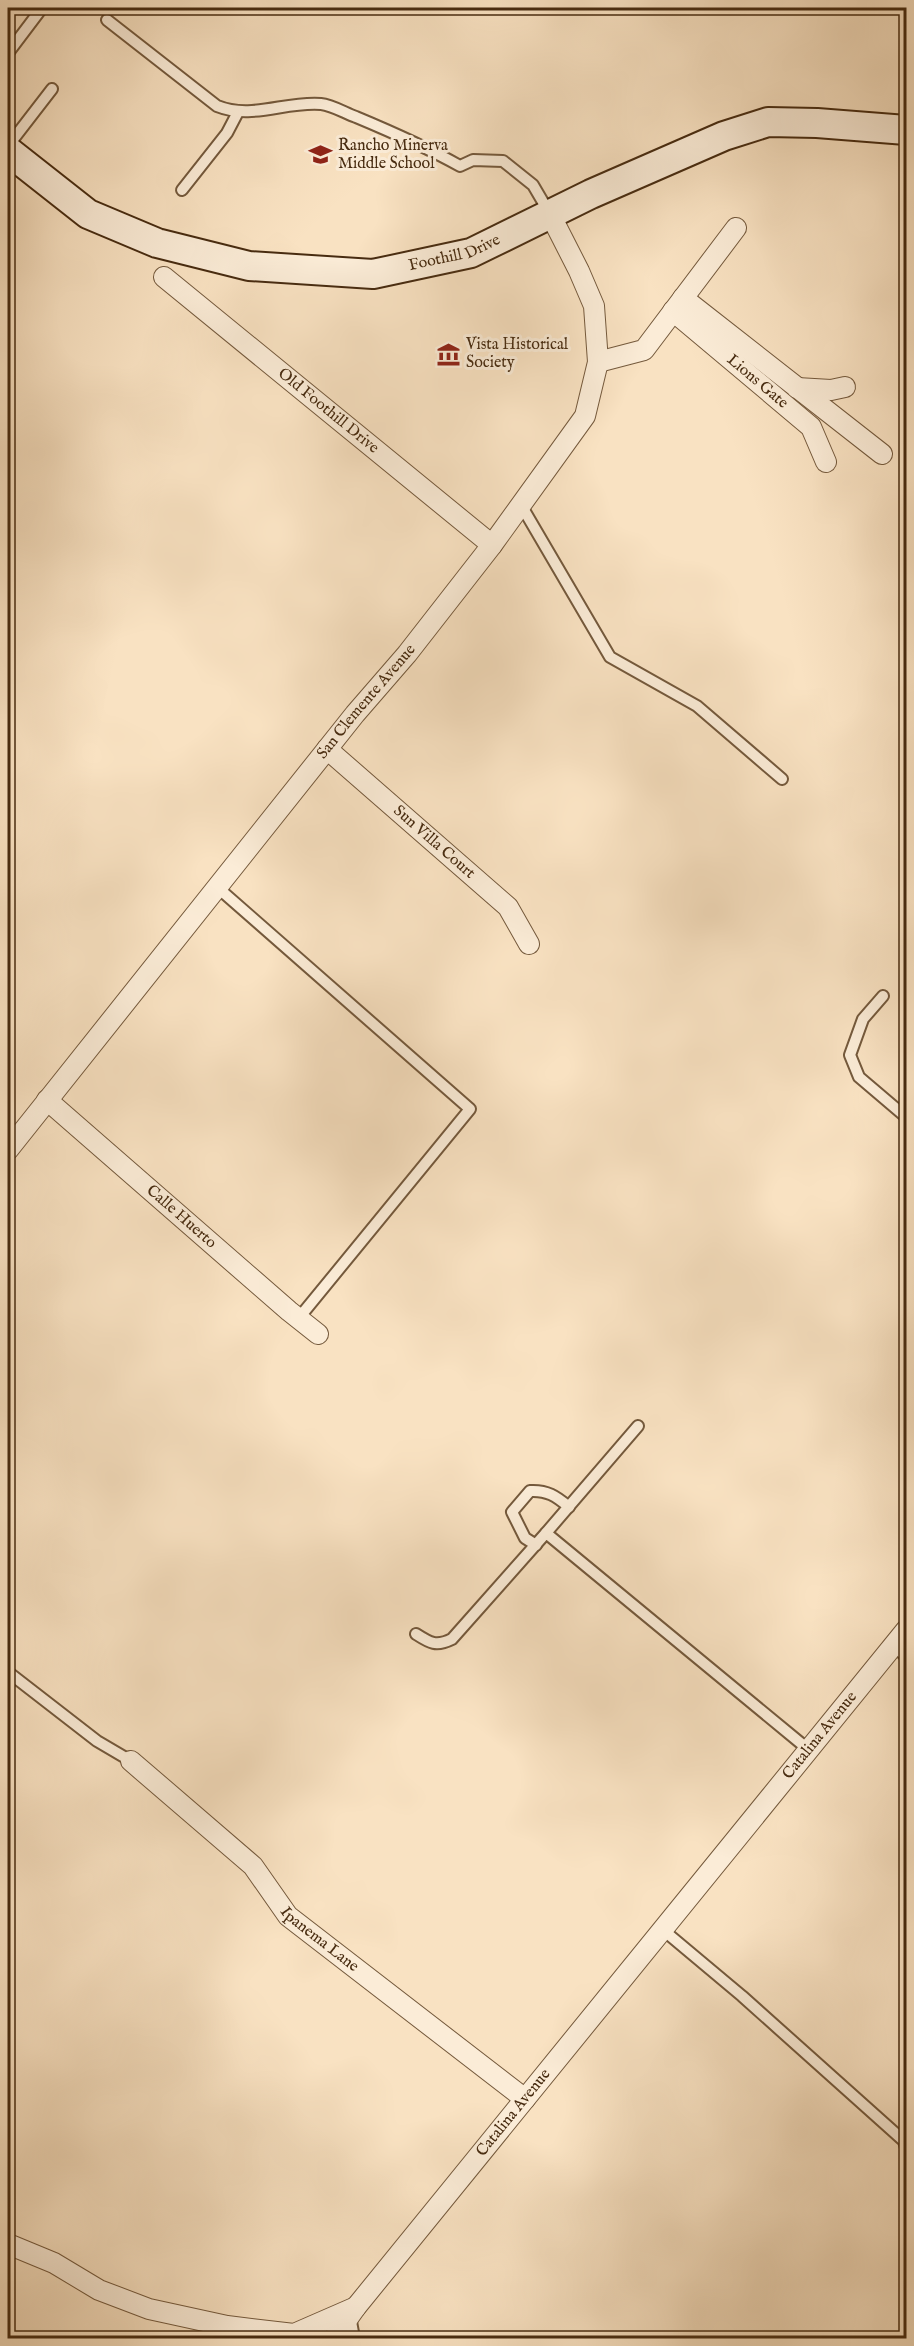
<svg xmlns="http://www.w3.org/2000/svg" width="914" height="2346" font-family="'IM FELL English',serif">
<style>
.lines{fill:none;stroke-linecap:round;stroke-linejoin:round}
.service-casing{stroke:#74593c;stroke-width:14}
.minor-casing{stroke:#74593c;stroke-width:22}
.secondary-casing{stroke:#472b10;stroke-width:32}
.service{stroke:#fbecd7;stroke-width:10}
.minor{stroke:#fbecd7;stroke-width:20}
.secondary{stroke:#fbecd7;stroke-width:28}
.labels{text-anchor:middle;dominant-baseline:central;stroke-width:6;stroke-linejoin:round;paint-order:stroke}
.poi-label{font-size:16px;fill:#472b10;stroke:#fbecd7;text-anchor:start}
.street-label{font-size:16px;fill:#472b10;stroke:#fbecd7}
</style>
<rect width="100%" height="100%" fill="#f9e2c2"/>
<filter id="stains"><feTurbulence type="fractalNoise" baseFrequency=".00333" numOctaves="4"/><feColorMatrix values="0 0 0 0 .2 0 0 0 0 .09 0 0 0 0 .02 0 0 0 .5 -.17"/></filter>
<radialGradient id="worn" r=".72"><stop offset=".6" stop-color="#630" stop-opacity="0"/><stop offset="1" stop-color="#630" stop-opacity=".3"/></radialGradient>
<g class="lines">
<defs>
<g id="service">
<path d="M107 20 217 106C252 120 285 101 321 104 332 105 345 113 356 117 392 132 426 147 460 166L473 160 503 161 533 185 550 214"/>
<polyline points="8,53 42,8"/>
<polyline points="8,146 52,89"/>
<polyline points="182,190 227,133 238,112"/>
<polyline points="521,505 610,657 697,706 782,779"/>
<polyline points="217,887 470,1109 298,1319"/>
<polyline points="883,996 863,1019 850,1055 859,1077 906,1117"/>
<polyline points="546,1533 638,1426"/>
<path d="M536 1545 525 1538 512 1512 530 1491C547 1490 556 1496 569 1507"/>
<path d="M416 1634C430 1643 436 1647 452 1639L546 1533 809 1750"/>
<polyline points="894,1645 906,1657"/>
<polyline points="8,1672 97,1741 131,1761"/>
<polyline points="662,1929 742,1996 904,2141 906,2148"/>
<polyline points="350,2316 354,2338"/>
</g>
<g id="minor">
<path id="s1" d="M164 277 492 545"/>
<polyline points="683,298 882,454"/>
<path id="s2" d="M673 311 811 427 826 462"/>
<polyline points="598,362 644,350 736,228"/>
<polyline points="797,388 831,390 845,387"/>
<path id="s3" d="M327 749 508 907 529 944"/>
<path id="s4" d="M47 1100 289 1311 318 1334"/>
<path id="s5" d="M8 1150 355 714 407 654 492 545 585 416 598 362 594 306 579 271 550 214"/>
<path id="s6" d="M131 1761 253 1866 288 1916 525 2099"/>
<polyline points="8,2244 54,2263 99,2290 149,2309 227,2326 294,2334 356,2307"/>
<path id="s7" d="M334 2338 356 2307 906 1630"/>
</g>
<g id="secondary">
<path id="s8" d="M8 151 88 214 157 243 249 266 373 274 471 253 591 194 724 136 768 122 817 123 906 130"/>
</g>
</defs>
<use href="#service" class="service-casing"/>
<use href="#minor" class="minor-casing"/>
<use href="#secondary" class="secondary-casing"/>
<use href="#service" class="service"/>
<use href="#minor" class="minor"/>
<use href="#secondary" class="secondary"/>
</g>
<defs>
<symbol id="school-bare" viewBox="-9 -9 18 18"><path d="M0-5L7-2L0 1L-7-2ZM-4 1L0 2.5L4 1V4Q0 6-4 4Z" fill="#8f2418" stroke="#fbecd7" stroke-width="2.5" paint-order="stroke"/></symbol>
<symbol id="museum-bare" viewBox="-9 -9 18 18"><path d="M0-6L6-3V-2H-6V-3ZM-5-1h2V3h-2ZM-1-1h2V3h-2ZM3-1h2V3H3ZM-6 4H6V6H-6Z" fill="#8f2418" stroke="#fbecd7" stroke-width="2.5" paint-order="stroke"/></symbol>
</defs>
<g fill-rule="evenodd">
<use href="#school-bare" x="304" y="138" width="33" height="33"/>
<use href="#museum-bare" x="432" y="338" width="33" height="33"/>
</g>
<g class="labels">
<g class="poi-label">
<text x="338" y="146">Rancho Minerva<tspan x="338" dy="18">Middle School</tspan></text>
<text x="466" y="345">Vista Historical<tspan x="466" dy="18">Society</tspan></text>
</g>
<g class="street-label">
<text stroke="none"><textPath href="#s8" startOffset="480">Foothill Drive</textPath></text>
<text stroke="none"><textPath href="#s2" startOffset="110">Lions Gate</textPath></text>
<text stroke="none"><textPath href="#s1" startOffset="212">Old Foothill Drive</textPath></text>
<text stroke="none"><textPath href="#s5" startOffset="574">San Clemente Avenue</textPath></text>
<text stroke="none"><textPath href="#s3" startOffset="142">Sun Villa Court</textPath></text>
<text stroke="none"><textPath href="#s4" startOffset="178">Calle Huerto</textPath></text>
<text stroke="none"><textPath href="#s7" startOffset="774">Catalina Avenue</textPath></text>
<text stroke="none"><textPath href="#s6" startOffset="261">Ipanema Lane</textPath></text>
<text stroke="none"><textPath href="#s7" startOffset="288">Catalina Avenue</textPath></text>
</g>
</g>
<rect width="914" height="2346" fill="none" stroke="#f9e2c2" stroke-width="30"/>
<rect x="9" y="9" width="896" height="2328" fill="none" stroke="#472b10" stroke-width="3"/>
<rect x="15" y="15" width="884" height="2316" fill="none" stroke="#472b10" stroke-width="1.5"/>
<rect width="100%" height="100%" filter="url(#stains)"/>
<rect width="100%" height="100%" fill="url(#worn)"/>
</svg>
